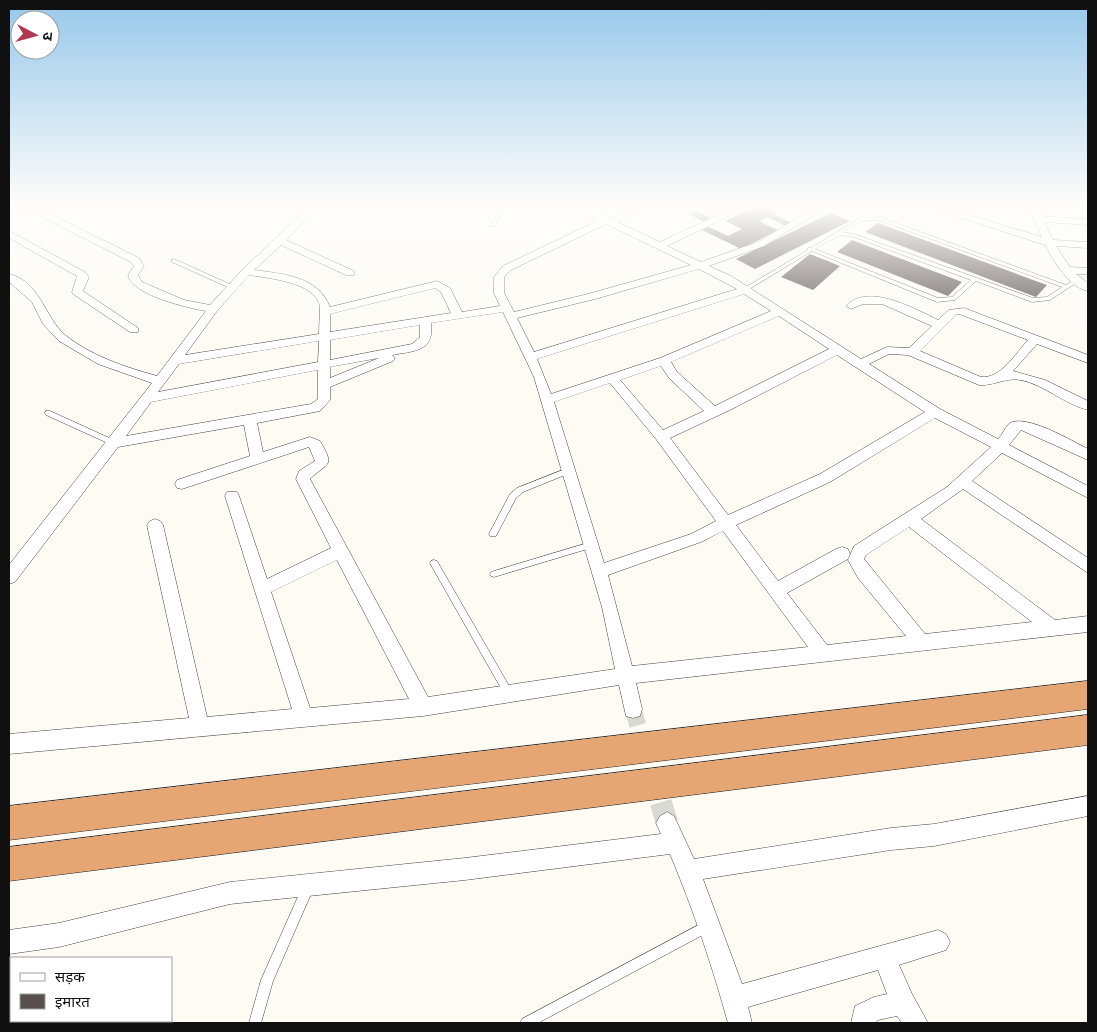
<svg xmlns="http://www.w3.org/2000/svg" width="1097" height="1032" font-family="'PT Serif','Noto Sans Devanagari',serif">
<style>
.building{fill:#58504e}
.lines{fill:none;stroke-linecap:round;stroke-linejoin:round}
.minor-tunnel-far1{stroke:#dad8d3;stroke-width:17;stroke-dasharray:17 9;stroke-linecap:butt}
.minor-tunnel{stroke:#dad8d3;stroke-width:22;stroke-dasharray:22 11;stroke-linecap:butt}
.service-casing{stroke:#434343;stroke-width:1}
.minor-casing{stroke:#434343;stroke-width:1}
.trunk-casing{stroke:#212121;stroke-width:1}
.service{fill:#fff;fill-rule:evenodd}
.minor{fill:#fff;fill-rule:evenodd}
.trunk{fill:#e6a674;fill-rule:evenodd}
</style>
<rect width="100%" height="100%" fill="#fefbf5"/>
<g class="building">
<polygon points="758,205 764,205 778,212 773,214 792,223 786,226 767,217 759,221 778,230 741,249 702,230 709,227 728,236 742,229 725,221"/>
<polygon points="697,211 714,220 706,223 689,214"/>
<polygon points="831,213 850,221 755,269 736,259"/>
<polygon points="878,223 1047,285 1036,297 865,232"/>
<polygon points="852,240 962,282 948,296 837,252"/>
<polygon points="810,254 840,266 813,290 781,277"/>
</g>
<g class="lines">
<polyline class="minor-tunnel-far1" points="633,709 642,740"/>
<polyline class="minor-tunnel" points="642,739 667,823"/>
<defs>
<g id="service">
<polygon points="498,205 502,205 503,213 494,226 490,226 490,225 499,213"/>
<path d="M860 218H882L1066 285 1074 280 1079 281 1050 300 1032 302 976 281 955 300 937 302 812 251 746 291 741 290 808 250V248H811ZM863 220H879L1062 287 1047 297 1033 298 857 235 843 232ZM840 235 854 237 971 280 952 297 938 298 815 249Z"/>
<polygon points="174,259 234,286 235,287 230,288 172,262 171,261"/>
<polygon points="46,411 50,411 116,441 117,443 116,445 112,445 46,415 45,413"/>
<polygon points="568,468 572,471 570,473 523,492 516,498 496,536 490,536 489,534 510,494 517,488"/>
<polygon points="591,542 594,543 595,545 594,547 494,577 491,576 490,574 491,572 494,571"/>
<polygon points="434,560 437,561 512,691 514,694 512,697 509,698 506,697 431,565 430,563 431,561"/>
<polygon points="308,881 312,883 314,887 273,981 261,1023 249,1023 261,980 304,883"/>
<polygon points="708,920 712,922 714,926 712,930 538,1023 520,1023 522,1019"/>
</g>
<g id="minor">
<path d="M20 205H32L139 258 144 266 138 275 142 282 184 300 210 305 242 270 311 205H321L286 240 354 271V275H346L281 245 254 270C283 274 318 276 330 307L437 281 450 288 462 312 500 306 494 293V277L503 266 595 222 597 219 583 205H593L610 218 637 205H649L617 222 660 242 740 205H752L667 246 701 262 758 242 819 205H830L764 246 709 266 731 276 861 359 887 347 909 348 932 326 882 304H863L851 309 846 306C868 282 915 309 938 320L949 310 964 308 1088 355V363L1037 344 1013 371 1045 380 1088 401V410C1064 404 1045 385 1021 380 1006 377 994 386 979 385L908 355 889 354 869 364 940 409 998 439C1002 435 1006 426 1010 423 1027 414 1072 441 1088 449V460L1021 430 1009 445 1088 486V498L1002 453 972 481 1088 558V573L963 489 921 519 1055 620 1088 616V632L636 683 642 709 640 716 633 718 626 716 619 685 423 716 9 754V734L189 718 147 525 150 521 155 519 160 521 163 525 207 717 292 709 225 496 227 492H237L239 496 267 579 331 548 296 479 299 471 315 461 309 447 182 489 177 488 175 484 177 480 250 456 244 425 118 447 15 582 9 584V565L152 383 98 364 59 341 43 324 32 302 9 282V274C40 281 45 318 65 335 91 356 125 367 157 376L206 311C188 308 132 295 128 275L134 266 131 262 26 209 9 217V211ZM604 223 691 265 588 294 514 312 504 293V277L511 270 602 226ZM699 269 737 289 534 352 517 318 595 299ZM249 275C267 278 317 282 320 307 320 315 319 325 319 334L185 355 217 311ZM435 288 441 292 451 313 330 332V314ZM744 294 771 311 660 358 551 394 537 359ZM503 312 534 377 602 607 615 669 428 697 310 479C327 462 336 468 320 441L310 437 263 452 257 423 320 411 330 400V387L393 361 395 358 392 355C413 351 435 352 431 323ZM957 314H959L1028 340C1016 353 1001 379 981 377L920 351ZM779 316 829 349 715 406 677 372 671 362ZM420 325V337L412 344 330 360V340ZM319 341 318 362 158 392 179 364ZM837 355 925 412 820 474 728 515 670 438 730 410ZM379 358 330 378V367ZM661 366 669 378 704 411 663 430 620 380ZM318 370V399L311 404 126 436 151 402ZM610 383 656 439 716 521 691 534 604 563 554 402ZM935 418 991 447 947 487 854 546 848 560 858 578 906 636 827 645 787 593 848 559 850 554 848 549 842 547 836 549 778 581 736 525 830 482ZM909 527 1032 622 925 634 864 559 866 555ZM723 531 808 647 632 666 608 575 701 542ZM337 560 409 699 310 708 271 592Z"/>
<path d="M936 205 1042 237 1027 205H1036L1041 216 1085 219 1073 205H1082L1088 212V225L1044 222 1053 240 1088 242V248L1056 246 1070 267 1088 268V274H1076L1088 283V291C1068 287 1054 261 1045 245L925 206Z"/>
<polygon points="9,231 85,272 89,277 83,291 138,328 138,332 130,332 73,294 72,292 77,276 9,238"/>
<path d="M1088 796V816L934 846 891 850 703 879 742 984 938 930 946 934 950 942 946 950 899 965 912 994 928 1023H902L897 1016 878 1020 875 1023H851L855 1006 874 997 887 994 878 970 748 1007 752 1023H728C712 965 693 909 670 854L465 880 230 904 59 947 9 954V930L59 923 230 882 465 858 661 834 656 823 660 816 667 812 674 816 694 859 891 828 934 824Z"/>
</g>
<g id="trunk">
<polygon points="1088,681 1088,709 9,840 9,806"/>
<polygon points="1088,715 1088,745 9,881 9,847"/>
</g>
</defs>
<use href="#service" class="service-casing"/>
<use href="#minor" class="minor-casing"/>
<use href="#trunk" class="trunk-casing"/>
<use href="#service" class="service"/>
<use href="#minor" class="minor"/>
<use href="#trunk" class="trunk"/>
</g>
<linearGradient id="sky" x2="0" y2="1"><stop stop-color="#97c8eb"/><stop offset="0.59" stop-color="#fffdfa"/><stop offset="1" stop-color="#fffdfa" stop-opacity="0"/></linearGradient>
<rect width="1097" height="350" fill="url(#sky)"/>
<rect width="1097" height="1032" fill="none" stroke="#101010" stroke-width="20"/>
<rect x="10" y="957" width="162" height="65" fill="#ffffff" stroke="#9f9f9f"/>
<rect x="20" y="973" width="25" height="8" fill="#ffffff" stroke="#9f9f9f"/>
<text x="55" y="982" font-size="15" fill="#101010">सड़क</text>
<rect x="20" y="994" width="25" height="15" fill="#58504e" stroke="#9f9f9f"/>
<text x="55" y="1007" font-size="15" fill="#101010">इमारत</text>
<g transform="translate(35 35) rotate(96)"><circle r="24" fill="#ffffff" stroke="#9f9f9f"/>
<path d="M0-4L9 19L0 12L-9 19Z" fill="#b13851"/>
<text y="-8" font-size="14" font-weight="bold" text-anchor="middle" fill="#101010">उ</text>
</g>
</svg>
